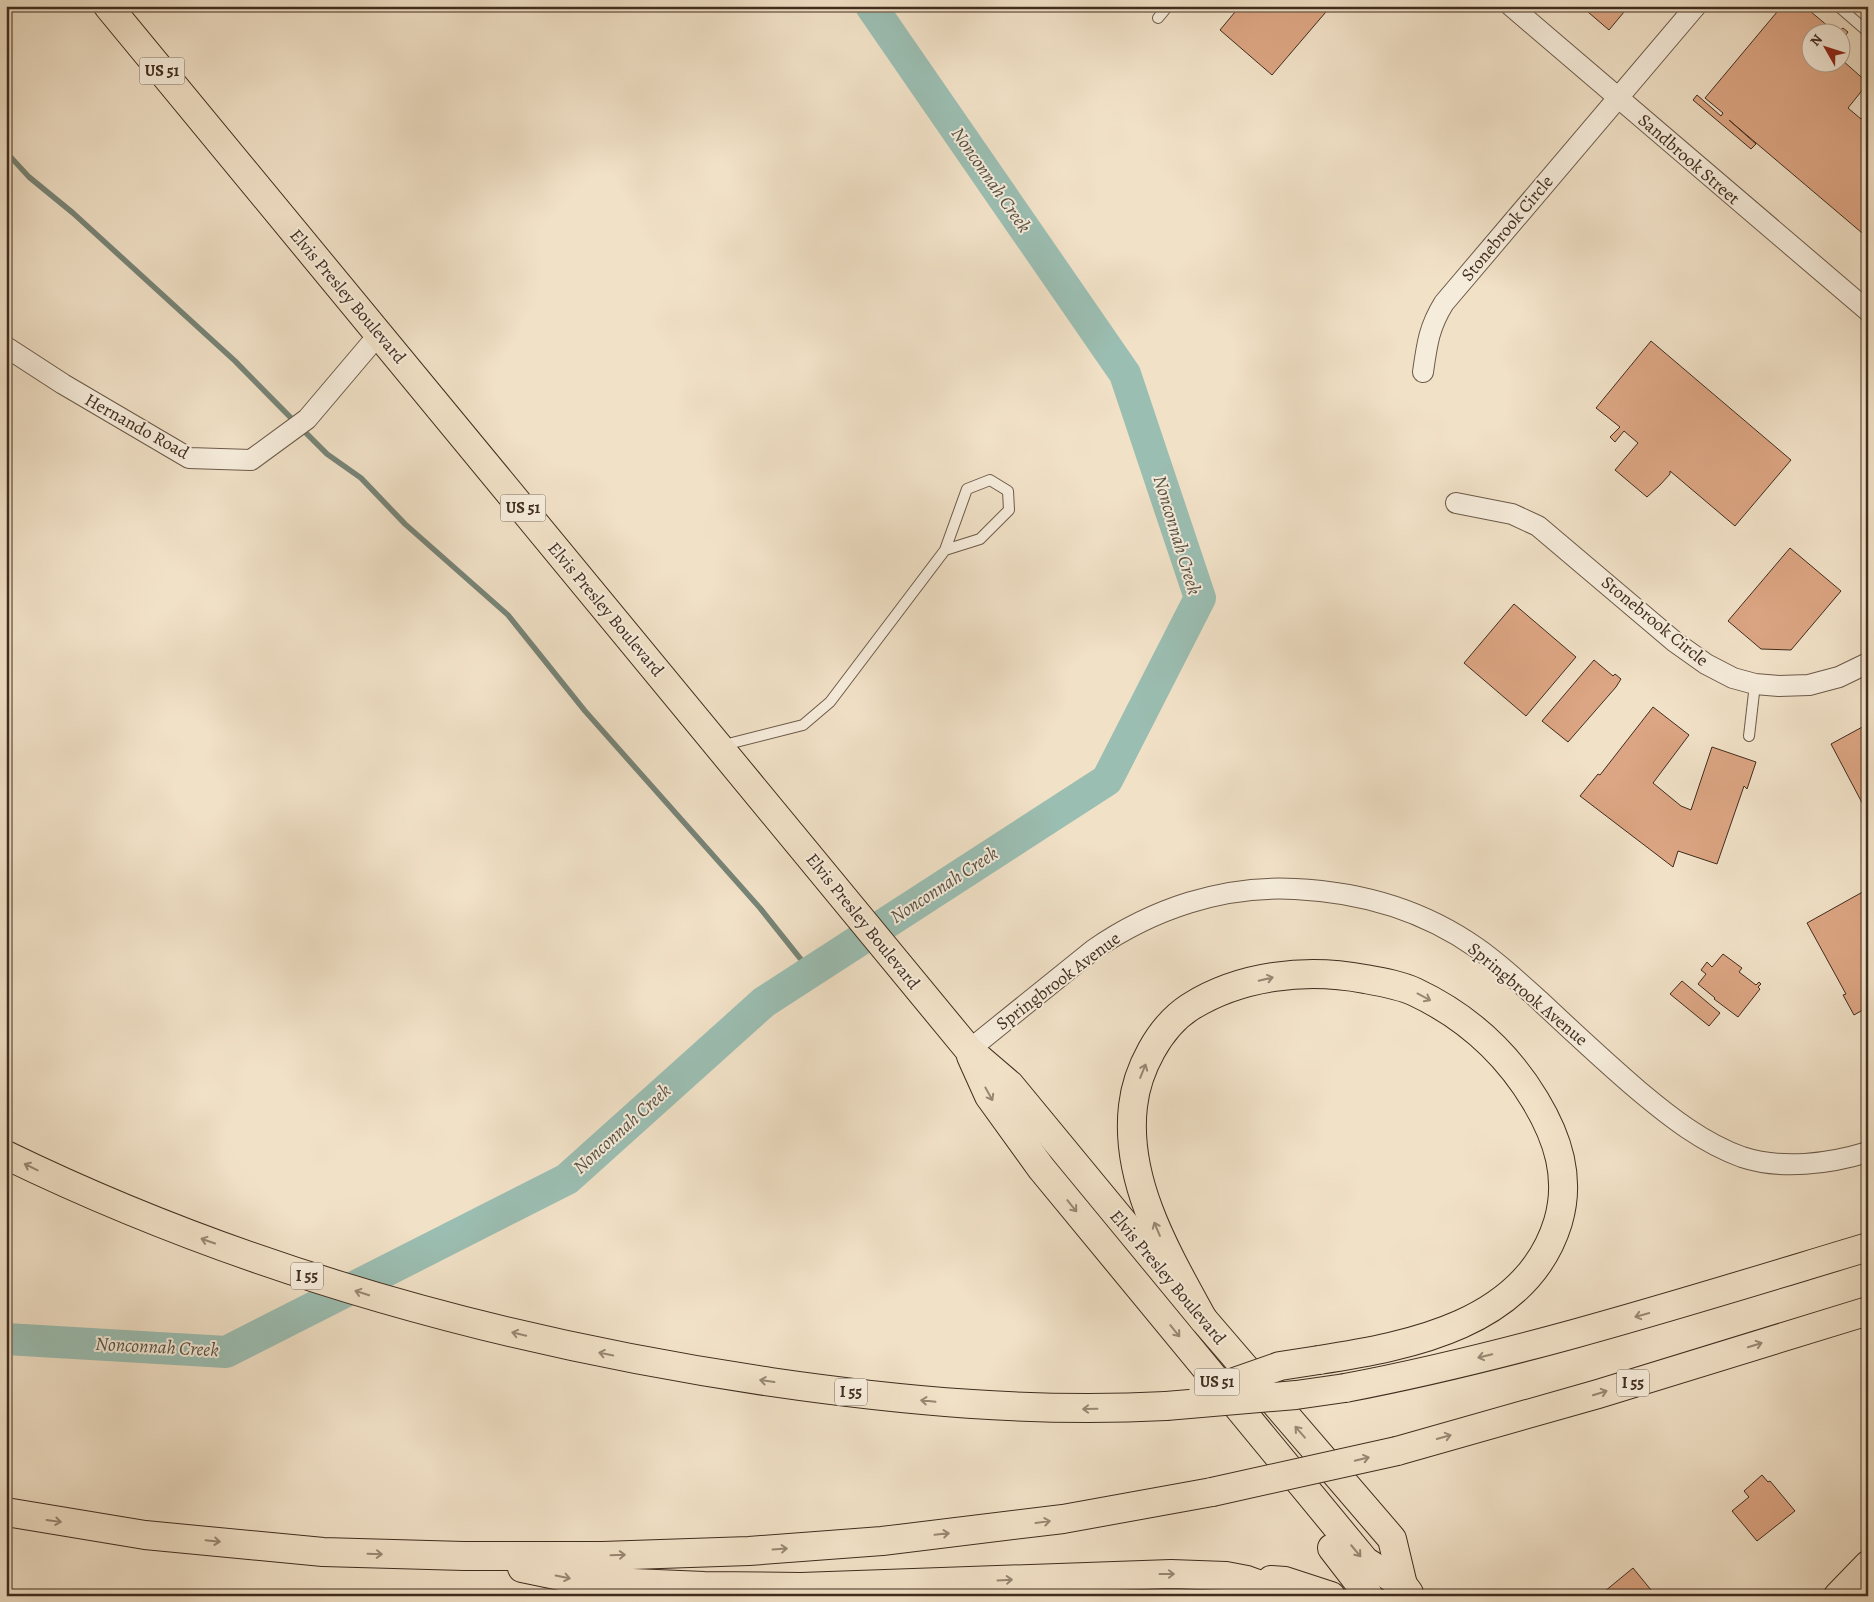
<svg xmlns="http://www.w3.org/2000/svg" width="1874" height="1602" font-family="Alegreya,serif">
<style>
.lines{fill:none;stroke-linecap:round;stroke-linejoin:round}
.stream{stroke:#778477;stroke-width:5.5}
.river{stroke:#9bbeb2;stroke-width:32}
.building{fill:#dca583;stroke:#402d1f}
.service-casing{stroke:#6c5a49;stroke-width:12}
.minor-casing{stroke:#6c5a49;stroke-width:22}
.primary-casing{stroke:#402d1f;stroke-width:30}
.motorway-casing{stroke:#402d1f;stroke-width:30}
.service{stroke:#f6ecdb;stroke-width:10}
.minor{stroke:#f6ecdb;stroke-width:20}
.primary{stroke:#f1e1c7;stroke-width:28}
.motorway{stroke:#f1e1c7;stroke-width:28}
.motorway-bridge-casing{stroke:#402d1f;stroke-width:30;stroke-linecap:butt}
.motorway-bridge{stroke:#f1e1c7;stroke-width:28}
.oneway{stroke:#988773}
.labels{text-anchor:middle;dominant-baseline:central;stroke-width:4;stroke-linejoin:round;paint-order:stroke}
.shield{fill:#f6ecdb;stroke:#776657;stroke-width:1}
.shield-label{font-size:16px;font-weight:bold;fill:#402d1f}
.street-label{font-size:18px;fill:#402d1f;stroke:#f6ecdb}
.water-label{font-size:19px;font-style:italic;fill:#575144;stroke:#f6ecdb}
</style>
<rect width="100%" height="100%" fill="#f1e1c7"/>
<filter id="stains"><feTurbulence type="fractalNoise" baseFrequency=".004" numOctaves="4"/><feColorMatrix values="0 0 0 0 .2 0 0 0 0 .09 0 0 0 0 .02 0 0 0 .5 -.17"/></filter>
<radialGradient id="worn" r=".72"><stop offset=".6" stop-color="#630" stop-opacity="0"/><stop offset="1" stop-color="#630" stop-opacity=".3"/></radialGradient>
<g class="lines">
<g class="stream">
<polyline points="6,152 29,177 73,213 235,361 295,422"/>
<polyline points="302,429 327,454 361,478 405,524 508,615 585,711 760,908 811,972"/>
</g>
<polyline class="river" points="6,1339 226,1352 567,1179 764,1002 1107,780 1200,598 1125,374 871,6"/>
</g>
<g class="building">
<polygon points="1240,6 1331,6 1272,75 1220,30"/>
<polygon points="1581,6 1629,6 1609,30"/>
<polygon points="1782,6 1804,6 1835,32 1812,32 1812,62 1842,62 1842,60 1868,83 1848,108 1861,119 1868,111 1868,238 1729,120 1756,144 1751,149 1693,100 1697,95 1721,116 1723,113 1705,98"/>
<polygon points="1843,28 1848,32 1842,40 1849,46 1842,56 1842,32 1838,32"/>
<polygon points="1651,341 1791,460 1735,526 1670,471 1670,474 1660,485 1647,497 1615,470 1638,443 1624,431 1615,442 1610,437 1620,427 1596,408"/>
<polygon points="1790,548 1841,591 1791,650 1761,649 1728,621"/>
<polygon points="1514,604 1576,657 1526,716 1464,663"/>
<polygon points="1594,660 1613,676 1615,674 1621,679 1616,687 1568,742 1542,721"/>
<polygon points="1653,707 1689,735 1653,783 1681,806 1691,810 1712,747 1756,762 1747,789 1744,786 1717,864 1678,851 1673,867 1580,796 1598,774 1600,775"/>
<polygon points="1866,725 1868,728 1868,814 1831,744"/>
<polygon points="1868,889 1868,1007 1854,1015 1843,995 1846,994 1807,923"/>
<polygon points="1723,954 1742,968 1739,972 1756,985 1759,982 1761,984 1758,987 1760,989 1738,1017 1714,999 1715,998 1698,984 1706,974 1701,970 1707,962 1712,967"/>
<polygon points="1682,981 1720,1013 1709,1026 1670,994"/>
<polygon points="1762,1475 1768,1482 1770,1481 1795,1511 1757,1541 1732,1511 1749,1497 1744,1491"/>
<polygon points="1633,1568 1656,1596 1599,1596"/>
</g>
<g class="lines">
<defs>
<g id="service">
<polyline points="1838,6 1868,32"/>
<polyline points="1158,18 1168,6"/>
<polyline points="1749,736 1755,684"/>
<polyline points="720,746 803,725 830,702 945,550 980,539 1009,510 1008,491 990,480 967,489 945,550"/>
</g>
<g id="minor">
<polyline points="1511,6 1868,311"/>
<polyline points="6,347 63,384 189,458 251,460 307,419 379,334"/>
<path d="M1423 372C1427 344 1429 327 1444 303L1696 6"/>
<polyline points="1456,503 1512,514 1538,526 1675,642 1706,664 1733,678 1755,684 1779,686 1809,685 1839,677 1868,663"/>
<path d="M969 1050 1093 950C1152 909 1223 885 1295 889 1360 892 1423 910 1477 948 1500 964 1520 983 1541 1002 1573 1032 1605 1062 1639 1091 1670 1117 1703 1143 1742 1157 1781 1170 1829 1164 1868 1152"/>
</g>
<g id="primary">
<polyline points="108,6 969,1050 1010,1085 1203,1319 1392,1539 1403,1585"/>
<polyline points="971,1056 989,1096 1041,1168 1365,1561 1403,1585 1409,1593"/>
<polyline points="1332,1548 1369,1596"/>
<polyline points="1838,1596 1868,1565"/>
</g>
<g id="motorway">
<path d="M6 1155C247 1272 506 1343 771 1382 902 1401 1034 1413 1166 1406"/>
<path d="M1203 1319C1168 1255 1124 1182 1133 1106 1137 1070 1159 1027 1190 1007 1241 975 1306 968 1365 979 1382 982 1400 985 1415 992 1466 1016 1506 1052 1535 1100 1558 1138 1571 1178 1558 1222 1527 1324 1410 1346 1319 1360"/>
<path d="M1345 1388C1523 1354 1695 1299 1868 1247"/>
<polyline points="1397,1451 1598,1394 1868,1311"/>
<polyline points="6,1512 145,1535 323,1552 464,1556 602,1556 749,1551 882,1541 1063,1519 1212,1492"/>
<polyline points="522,1568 585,1581 704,1586 801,1587 1171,1574 1226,1576 1247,1580 1290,1596"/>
<polyline points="1271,1580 1285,1581 1331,1596"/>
</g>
</defs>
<use href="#service" class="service-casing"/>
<use href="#minor" class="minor-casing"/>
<use href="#primary" class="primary-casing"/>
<use href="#motorway" class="motorway-casing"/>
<use href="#service" class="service"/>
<use href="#minor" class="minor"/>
<use href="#primary" class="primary"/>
<use href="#motorway" class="motorway"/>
<defs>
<g id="motorway-bridge">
<polyline points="1203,1393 1280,1366 1319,1360"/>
<polyline points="1166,1406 1296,1395 1345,1388"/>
<polyline points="1212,1492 1397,1451"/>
</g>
</defs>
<use href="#motorway-bridge" class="motorway-bridge-casing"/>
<use href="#motorway-bridge" class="motorway-bridge"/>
</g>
<defs><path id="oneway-shaft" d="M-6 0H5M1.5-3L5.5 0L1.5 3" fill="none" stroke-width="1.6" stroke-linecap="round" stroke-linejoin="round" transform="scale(1.25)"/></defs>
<g class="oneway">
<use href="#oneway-shaft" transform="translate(1266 979) rotate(-13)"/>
<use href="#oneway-shaft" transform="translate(1424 997) rotate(28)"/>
<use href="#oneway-shaft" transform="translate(1143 1071) rotate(-68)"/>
<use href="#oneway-shaft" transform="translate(989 1094) rotate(61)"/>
<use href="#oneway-shaft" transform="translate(31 1167) rotate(-154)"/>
<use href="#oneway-shaft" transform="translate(1072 1206) rotate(51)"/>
<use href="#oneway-shaft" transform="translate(1157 1229) rotate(-113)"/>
<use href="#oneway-shaft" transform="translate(208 1241) rotate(-161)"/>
<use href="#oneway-shaft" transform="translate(362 1293) rotate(-162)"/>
<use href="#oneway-shaft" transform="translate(1642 1315) rotate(164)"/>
<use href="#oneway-shaft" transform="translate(1175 1331) rotate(51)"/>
<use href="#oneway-shaft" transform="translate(519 1334) rotate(-166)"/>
<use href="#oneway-shaft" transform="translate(1755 1345) rotate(-17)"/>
<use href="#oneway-shaft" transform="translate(606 1354) rotate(-169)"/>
<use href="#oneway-shaft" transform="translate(1485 1356) rotate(166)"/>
<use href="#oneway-shaft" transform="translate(767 1381) rotate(-172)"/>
<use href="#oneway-shaft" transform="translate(1600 1393) rotate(-17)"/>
<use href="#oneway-shaft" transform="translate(928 1401) rotate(-174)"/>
<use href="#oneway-shaft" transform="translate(1090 1409) rotate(179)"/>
<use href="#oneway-shaft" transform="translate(1300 1432) rotate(-131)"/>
<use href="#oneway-shaft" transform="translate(1444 1437) rotate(-16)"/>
<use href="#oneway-shaft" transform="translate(1362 1459) rotate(-13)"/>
<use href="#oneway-shaft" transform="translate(54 1521) rotate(8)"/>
<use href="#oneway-shaft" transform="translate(1043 1522) rotate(-8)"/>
<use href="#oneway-shaft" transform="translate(942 1534) rotate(-6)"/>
<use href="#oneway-shaft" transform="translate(213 1541) rotate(6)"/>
<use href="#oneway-shaft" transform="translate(780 1549) rotate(-4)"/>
<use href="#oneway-shaft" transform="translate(1356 1551) rotate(50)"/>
<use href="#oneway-shaft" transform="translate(375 1554) rotate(2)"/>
<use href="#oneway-shaft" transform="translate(618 1555) rotate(-2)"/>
<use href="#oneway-shaft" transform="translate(1167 1574)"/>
<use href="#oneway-shaft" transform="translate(563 1577) rotate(11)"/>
<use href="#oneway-shaft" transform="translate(1005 1580) rotate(-3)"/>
</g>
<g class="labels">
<g class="shield">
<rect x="139.5" y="57.5" width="45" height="27" rx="4"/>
<rect x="500.5" y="494.5" width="45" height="27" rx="4"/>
<rect x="291" y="1262.5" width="32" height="27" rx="4"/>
<rect x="1194.5" y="1368.5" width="45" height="27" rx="4"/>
<rect x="1617" y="1369.5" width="32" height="27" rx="4"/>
<rect x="835" y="1378.5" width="32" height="27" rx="4"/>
</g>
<g class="shield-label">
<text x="162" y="71">US 51</text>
<text x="523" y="508">US 51</text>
<text x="307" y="1276">I 55</text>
<text x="1217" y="1382">US 51</text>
<text x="1633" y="1383">I 55</text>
<text x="851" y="1392">I 55</text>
</g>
<g class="street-label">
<text transform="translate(1689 159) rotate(41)">Sandbrook Street</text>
<text transform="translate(1507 228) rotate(-50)">Stonebrook Circle</text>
<text transform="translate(348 296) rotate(50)">Elvis Presley Boulevard</text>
<text transform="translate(137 426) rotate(29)">Hernando Road</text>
<text transform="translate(606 609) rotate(50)">Elvis Presley Boulevard</text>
<text transform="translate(1655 621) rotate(39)">Stonebrook Circle</text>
<text transform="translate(863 921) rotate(51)">Elvis Presley Boulevard</text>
<text transform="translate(1058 981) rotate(-37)">Springbrook Avenue</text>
<text transform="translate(1528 994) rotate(40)">Springbrook Avenue</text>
<text transform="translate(1168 1277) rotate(50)">Elvis Presley Boulevard</text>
</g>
<g class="water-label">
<text transform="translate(991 180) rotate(55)">Nonconnah Creek</text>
<text transform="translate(1177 535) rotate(73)">Nonconnah Creek</text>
<text transform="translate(944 885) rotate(-33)">Nonconnah Creek</text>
<text transform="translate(622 1129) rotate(-42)">Nonconnah Creek</text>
<text transform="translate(157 1347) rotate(3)">Nonconnah Creek</text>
</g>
</g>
<rect width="1874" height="1602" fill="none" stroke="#f1e1c7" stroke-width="25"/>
<rect x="8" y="8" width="1859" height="1587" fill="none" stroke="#402d1f" stroke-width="2.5"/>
<rect x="12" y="12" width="1849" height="1577" fill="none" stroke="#402d1f"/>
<g transform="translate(1826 48) rotate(309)"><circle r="24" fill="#f6ecdb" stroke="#ada090"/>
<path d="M0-4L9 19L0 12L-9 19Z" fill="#8f2418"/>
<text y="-8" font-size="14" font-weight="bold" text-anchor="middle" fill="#402d1f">N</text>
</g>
<rect width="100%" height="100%" filter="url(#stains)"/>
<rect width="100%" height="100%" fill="url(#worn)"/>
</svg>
